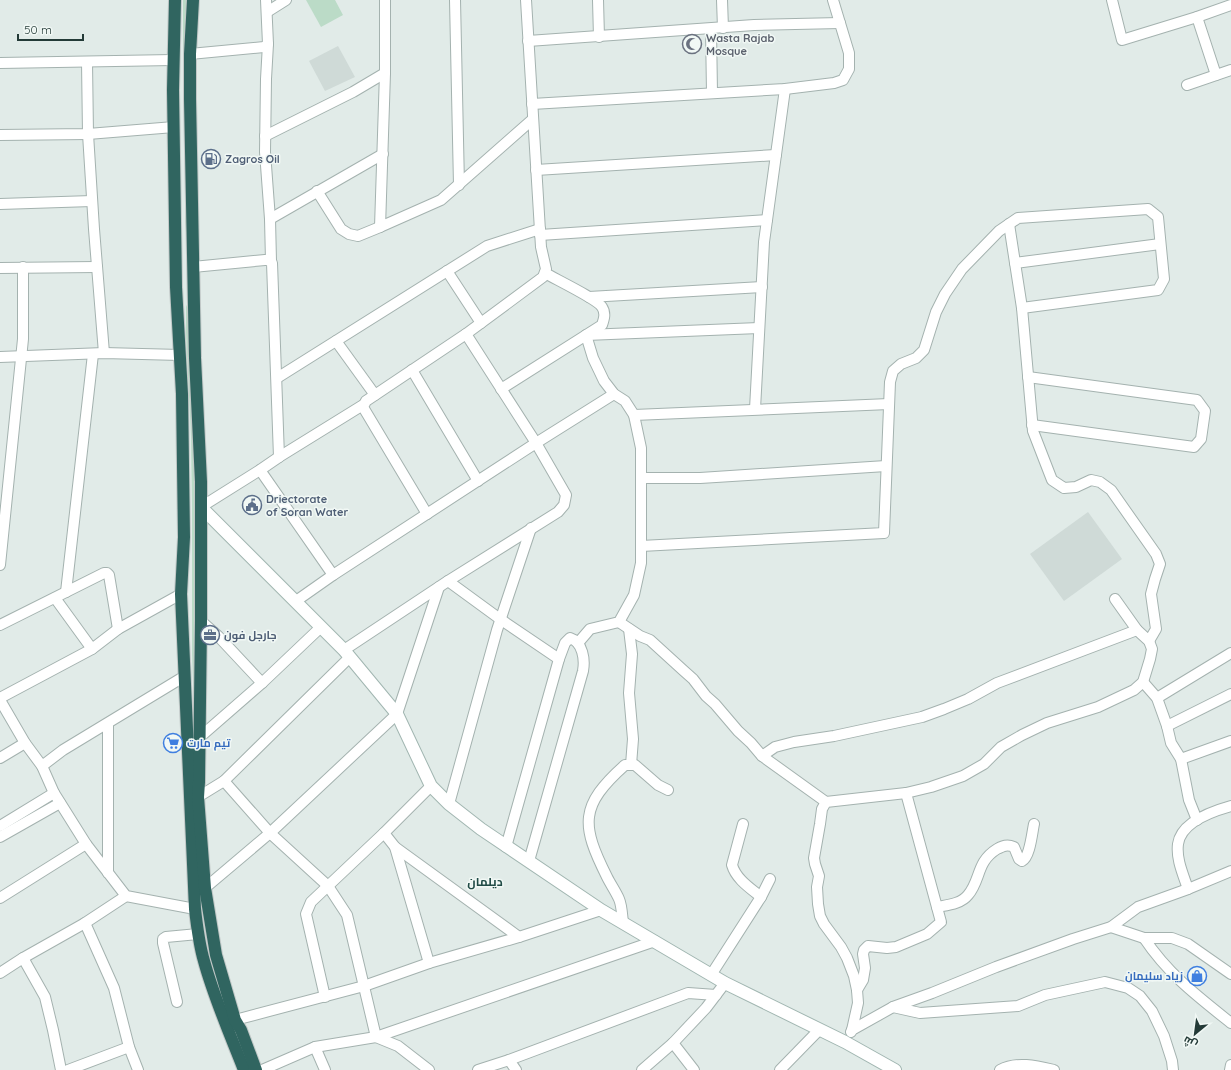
<svg xmlns="http://www.w3.org/2000/svg" width="1231" height="1070" font-family="Quicksand,Cairo,sans-serif">
<style>
.built{fill:#cfdad7}
.green{fill:#bbdbc7}
.lines{fill:none;stroke-linecap:round;stroke-linejoin:round}
.street-casing{stroke:#a4b2af;stroke-width:12}
.secondary-casing{stroke:#a1b6b1;stroke-width:14}
.highway-casing{stroke:#c1c8c7;stroke-width:14}
.street{stroke:#fff;stroke-width:10}
.secondary{stroke:#fff;stroke-width:12}
.highway{stroke:#306560;stroke-width:12}
.labels{text-anchor:middle;dominant-baseline:central;stroke-width:3;stroke-linejoin:round;paint-order:stroke}
.worship-label{font-size:11px;font-weight:bold;fill:#5b616d;stroke:#f1f8f5;text-anchor:start}
.service-label{font-size:11px;font-weight:bold;fill:#4e5e75;stroke:#f1f8f5;text-anchor:start}
.shop-label{font-size:11px;font-weight:bold;fill:#366cbe;stroke:#f1f8f5;text-anchor:start}
.neighbourhood-label{font-size:12px;font-weight:bold;fill:#204b46;stroke:#f1f8f5}
</style>
<rect width="100%" height="100%" fill="#e1ebe8"/>
<g class="built">
<polygon points="338,46 355,77 325,91 309,61"/>
<polygon points="1088,512 1122,559 1064,601 1030,554"/>
</g>
<g class="green">
<polygon points="183,0 190,0 190,269 185,222 187,182 183,81"/>
<polygon points="306,0 335,0 343,15 321,27"/>
<polygon points="188,302 197,406 202,789 213,964 194,712 192,654 192,508 191,437 186,333 186,307"/>
</g>
<g class="lines">
<defs>
<g id="street">
<polyline points="385,0 385,73 380,227 441,200 533,119"/>
<polyline points="455,0 459,185"/>
<polyline points="598,0 599,37"/>
<polyline points="722,0 723,28"/>
<polyline points="1112,0 1122,40 1197,17 1231,5"/>
<polyline points="267,12 286,0"/>
<polyline points="1197,17 1216,75"/>
<polyline points="711,29 712,93"/>
<polyline points="528,41 754,25 840,23"/>
<polyline points="268,44 266,79 265,152 270,219 271,261"/>
<polyline points="190,54 264,47 268,44 266,0"/>
<polyline points="87,62 88,134 94,229 104,353"/>
<polyline points="0,63 173,60"/>
<polyline points="1187,85 1231,70"/>
<polyline points="532,104 785,89 834,83 843,80 849,69 849,53 833,0"/>
<polyline points="0,135 88,134 174,127"/>
<polyline points="265,136 353,92 385,73"/>
<polyline points="536,170 776,155"/>
<polyline points="317,191 341,229 349,234 358,236 380,227"/>
<polyline points="0,204 92,201"/>
<polyline points="270,219 383,154"/>
<polyline points="1009,224 1022,308 1033,431 1052,480 1064,488 1076,487 1091,480 1100,482 1111,490 1156,554 1160,564 1155,579 1151,594 1156,629 1149,641"/>
<polyline points="540,235 767,220"/>
<polyline points="1015,263 1160,244"/>
<polyline points="193,267 265,260 268,260 272,263 279,457"/>
<polyline points="0,268 97,267"/>
<polyline points="447,271 481,323"/>
<polyline points="589,297 762,287"/>
<polyline points="336,341 375,395"/>
<polyline points="0,357 104,353 180,355"/>
<polyline points="412,370 478,481"/>
<polyline points="1028,377 1197,400 1205,411 1201,439 1194,447 1032,425"/>
<polyline points="277,378 487,246 540,229"/>
<path d="M501 389 602 325C604 319 606 313 602 307 597 299 555 279 545 273"/>
<polyline points="755,409 764,242 785,89"/>
<polyline points="634,415 889,404"/>
<polyline points="260,470 333,575"/>
<polyline points="641,478 700,478 886,466"/>
<polyline points="201,507 260,470 279,457 363,405"/>
<polyline points="427,514 363,407 366,401 466,334 543,277 546,269 541,247 526,0"/>
<polyline points="641,546 884,533 890,382 893,371 901,364 916,358 924,350 936,312 945,294 962,269 999,231 1018,218 1148,209 1158,217 1164,279 1158,290 1022,308"/>
<polyline points="0,565 23,339 23,267"/>
<polyline points="448,581 500,619 559,659"/>
<polyline points="66,592 93,354"/>
<polyline points="55,598 92,649"/>
<polyline points="296,601 333,575 536,443 614,394"/>
<polyline points="201,621 218,636 262,683"/>
<polyline points="619,622 640,636 650,640 684,671 693,679 706,696 715,704 738,731 751,743 762,756 826,802"/>
<polyline points="0,625 104,573 107,573 109,575 118,629"/>
<polyline points="629,629 632,654 629,693 633,739 631,765"/>
<polyline points="578,643 590,629 619,622 634,595 641,563 641,448 634,415 625,401 614,394 604,381 593,358 586,335 759,328"/>
<polyline points="344,650 448,581 558,512 564,505 566,495 536,443 466,334"/>
<polyline points="1143,682 1157,698 1167,726 1171,743 1181,759 1189,800 1197,820"/>
<polyline points="0,698 92,649 118,629 181,594"/>
<polyline points="1157,698 1231,653"/>
<polyline points="0,700 25,743 42,766 54,793 86,844 126,896 195,909"/>
<polyline points="108,724 108,873"/>
<polyline points="1167,726 1231,694"/>
<polyline points="200,737 262,683 321,627"/>
<polyline points="762,756 775,747 794,742 834,736 922,717 944,709 968,699 997,683 1137,630"/>
<polyline points="0,758 25,743"/>
<polyline points="1181,759 1231,741"/>
<polyline points="42,766 63,750 185,676"/>
<polyline points="224,781 270,833 328,886 347,915 376,1037 398,1046 429,1070"/>
<polyline points="198,797 224,781 350,657"/>
<polyline points="449,804 497,630 531,528"/>
<path d="M743 824 732 865C736 879 750 888 761 897"/>
<polyline points="0,826 54,793"/>
<polyline points="384,833 395,847 429,963"/>
<polyline points="0,837 60,803"/>
<polyline points="395,847 519,937"/>
<path d="M506 847 559 659 565 643 570 638C583 642 585 660 583 671L529 861"/>
<polyline points="205,888 270,833 397,714 439,587"/>
<path d="M1188 889C1183 874 1176 859 1178 844 1181 822 1213 811 1231 806"/>
<polyline points="0,898 86,844"/>
<path d="M937 907C947 905 961 904 968 895 981 880 976 862 997 849 1003 846 1007 844 1014 847L1019 859 1022 861C1030 857 1032 833 1034 824"/>
<polyline points="85,923 114,988 129,1047 138,1070"/>
<path d="M623 923C622 915 622 906 619 899 616 892 611 885 607 877 581 825 579 806 625 765H635L658 785 668 790"/>
<polyline points="1111,927 1144,938 1172,938 1188,944 1231,974"/>
<path d="M1144 938C1168 974 1197 996 1231 1023"/>
<polyline points="23,958 45,997 53,1030 61,1070"/>
<polyline points="0,973 23,958 85,923 126,896"/>
<polyline points="711,975 761,897 770,879"/>
<polyline points="857,990 863,980 865,968 863,954 864,950 868,946 887,948 896,947 927,934 941,922 906,793"/>
<polyline points="325,997 306,914 311,902 384,833 431,786"/>
<polyline points="177,1002 163,943 163,939 166,937 198,934"/>
<polyline points="893,1007 920,1013 1018,1006 1045,995 1105,982 1128,988 1140,996 1152,1011 1164,1036 1172,1061 1173,1070"/>
<polyline points="235,1020 364,986 429,963 519,937 601,910"/>
<polyline points="852,1030 858,1003 857,990 854,976 847,958 841,947 824,924 820,916 818,904 817,887 819,876 815,864 814,858 820,824 822,809 826,802 906,793 931,787 963,776 984,764 1001,747 1022,735 1047,723 1098,707 1134,690 1143,682 1150,659 1152,649 1149,641 1137,630 1115,599"/>
<polyline points="851,1032 852,1030 893,1007 932,993 996,967 1073,939 1111,927 1138,907 1188,889 1231,871"/>
<polyline points="673,1043 694,1070"/>
<polyline points="315,1047 325,1070"/>
<polyline points="509,1060 516,1070"/>
<polyline points="68,1070 129,1047"/>
<polyline points="262,1070 315,1047 376,1037 655,941"/>
<polyline points="478,1070 509,1060 688,993 716,995"/>
<polyline points="642,1070 673,1043 706,1008 725,983"/>
<polyline points="780,1070 819,1030"/>
<path d="M1000 1070C1017 1061 1037 1066 1054 1070"/>
<polyline points="1230,1070 1231,1065"/>
</g>
<polyline id="secondary" points="201,507 344,650 397,714 431,786 449,804 481,829 601,910 725,983 845,1042 895,1070"/>
<g id="highway">
<path d="M175 0 173 90 176 287 182 394 184 537 181 594 195 909C197 927 199 944 204 961 214 998 230 1034 244 1070"/>
<polyline points="193,0 190,54 190,99 195,358 201,482 201,621 199,782 198,797 205,888 216,955 235,1020 241,1030 256,1070"/>
</g>
</defs>
<use href="#street" class="street-casing"/>
<use href="#secondary" class="secondary-casing"/>
<use href="#highway" class="highway-casing"/>
<use href="#street" class="street"/>
<use href="#secondary" class="secondary"/>
<use href="#highway" class="highway"/>
</g>
<defs>
<symbol id="mosque-ring" viewBox="-11 -11 22 22"><circle r="9.5" fill="#f1f8f5" stroke="#6b7280" stroke-width="1.5"/><path d="M3.5-4.9A6 6 0 1 0 3.5 4.9A5 5 0 1 1 3.5-4.9Z" fill="#6b7280"/></symbol>
<symbol id="fuel-ring" viewBox="-11 -11 22 22"><circle r="9.5" fill="#f1f8f5" stroke="#5c6f8a" stroke-width="1.5"/><path d="M-5.5-6h7V0h2V4h1.3V-2.5L3-4.5l.8-.8L6-3V5H2.5V1h-1V6h-7ZM-4.2-4.7v3.2H.2V-4.7Z" fill="#5c6f8a"/></symbol>
<symbol id="civic-ring" viewBox="-11 -11 22 22"><circle r="9.5" fill="#f1f8f5" stroke="#5c6f8a" stroke-width="1.5"/><path d="M-.6-6.5H3V-4.5H.6V-3L4-1V1h2V6H-6V1h2V-1L-.6-3ZM-1.2 2.5V6h2.4V2.5Z" fill="#5c6f8a"/></symbol>
<symbol id="office-ring" viewBox="-11 -11 22 22"><circle r="9.5" fill="#f1f8f5" stroke="#5c6f8a" stroke-width="1.5"/><path d="M-6-3h4V-5.5h4V-3h4V5H-6ZM-1-4.5V-3h2v-1.5ZM-6 0V1H6V0Z" fill="#5c6f8a"/></symbol>
<symbol id="supermarket-ring" viewBox="-11 -11 22 22"><circle r="9.5" fill="#f1f8f5" stroke="#3f7fe0" stroke-width="1.5"/><path d="M-6-5.5h2.5l.6 2H6L4.5 2H-2.5L-4.4-4H-6ZM-1.5 3.2a1.3 1.3 0 1 0 .1 0ZM3 3.2a1.3 1.3 0 1 0 .1 0Z" fill="#3f7fe0"/></symbol>
<symbol id="shop-ring" viewBox="-11 -11 22 22"><circle r="9.5" fill="#f1f8f5" stroke="#3f7fe0" stroke-width="1.5"/><path d="M-5-2.5h2.3a2.7 3.5 0 0 1 5.4 0H5L5.5 6h-11ZM-1.5-2.5h3a1.5 2.3 0 0 0-3 0Z" fill="#3f7fe0"/></symbol>
</defs>
<g fill-rule="evenodd">
<use href="#mosque-ring" x="681" y="33" width="22" height="22"/>
<use href="#fuel-ring" x="200" y="148" width="22" height="22"/>
<use href="#civic-ring" x="241" y="494" width="22" height="22"/>
<use href="#office-ring" x="199" y="624" width="22" height="22"/>
<use href="#supermarket-ring" x="162" y="732" width="22" height="22"/>
<use href="#shop-ring" x="1186" y="965" width="22" height="22"/>
</g>
<g class="labels">
<g class="worship-label">
<text x="706" y="38">Wasta Rajab<tspan x="706" dy="13">Mosque</tspan></text>
</g>
<g class="service-label">
<text x="225" y="159">Zagros Oil</text>
<text x="266" y="499">Driectorate<tspan x="266" dy="13">of Soran Water</tspan></text>
<text x="224" y="635">جارجل فون</text>
</g>
<g class="shop-label">
<text x="187" y="743">تيم مارت</text>
<text x="1183" y="976" text-anchor="end">زياد سليمان</text>
</g>
<g class="neighbourhood-label">
<text x="485" y="881">دیلمان</text>
</g>
</g>
<g transform="translate(1195 1034) rotate(209)" stroke="#f1f8f5" stroke-width="3" paint-order="stroke">
<path d="M0-3L7 15L0 10L-7 15Z" fill="#233a37"/>
<text y="-6" font-size="11" font-weight="bold" text-anchor="middle" fill="#233a37">ش</text>
</g>
<path d="M18 34v6h65v-6" fill="none" stroke="#233a37" stroke-width="2"/>
<text x="24" y="34" font-size="12" fill="#233a37" stroke="#f1f8f5" stroke-width="3" paint-order="stroke">50 m</text>
</svg>
